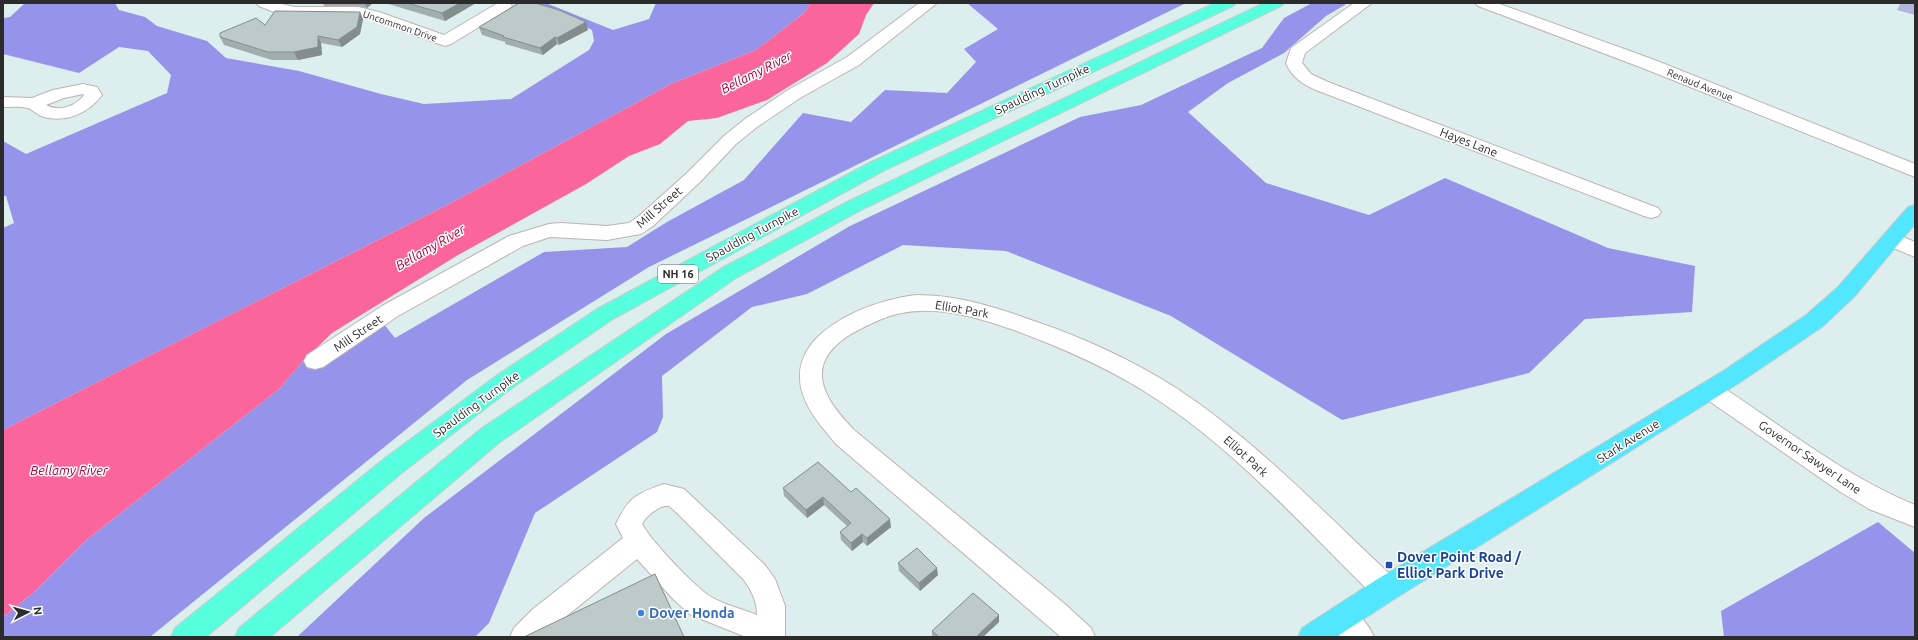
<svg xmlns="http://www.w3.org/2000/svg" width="1918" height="640" font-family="Ubuntu,sans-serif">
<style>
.green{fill:#9694ea}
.cemetery{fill:#b2b6da}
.water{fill:#fa669c}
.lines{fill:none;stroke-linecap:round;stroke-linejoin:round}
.minor-casing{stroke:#c0b3b0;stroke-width:2}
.major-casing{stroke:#ccc;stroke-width:2}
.highway-casing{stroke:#ccc;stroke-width:2}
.minor{fill:#fff;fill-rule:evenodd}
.major{fill:#52e7fe;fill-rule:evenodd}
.highway{fill:#56ffdd;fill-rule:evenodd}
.wall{fill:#a2aead}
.shaded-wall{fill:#848d8d}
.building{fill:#bccac9;stroke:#848d8d}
.transit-dot{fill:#1a4fb4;stroke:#fff;stroke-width:1.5}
.shop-dot{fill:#3f7fe0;stroke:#fff;stroke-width:1.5}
.labels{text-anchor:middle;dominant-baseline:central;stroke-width:3;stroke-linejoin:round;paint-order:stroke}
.far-street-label{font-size:10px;fill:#2b2b2b;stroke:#fff}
.shield{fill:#fff;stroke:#6b6b6b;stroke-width:1}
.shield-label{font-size:11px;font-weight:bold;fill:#2b2b2b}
.street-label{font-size:12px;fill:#2b2b2b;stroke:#fff}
.water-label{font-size:13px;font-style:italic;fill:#aa0131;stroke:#fff}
.near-transit-label{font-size:14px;font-weight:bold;fill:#164399;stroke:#fff;text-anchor:start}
.near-shop-label{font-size:14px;font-weight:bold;fill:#366cbe;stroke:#fff;text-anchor:start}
</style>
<rect width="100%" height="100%" fill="#dceeed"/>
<g class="green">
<polygon points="25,3 115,3 119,10 145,17 157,26 207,41 226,58 299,71 381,94 424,104 511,99 589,50 594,41 592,30 576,22 525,3 546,3 613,30 649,19 656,3 811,3 804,13 756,50 671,84 451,203 3,430 3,228 14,223 6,196 3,196 3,141 26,154 167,93 171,75 148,51 119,47 79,73 3,54 3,18 10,17"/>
<polygon points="967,3 1186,3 649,267 467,380 150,637 3,637 3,617 34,592 85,541 279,389 303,361 310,369 383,323 395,338 544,252 627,247 667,222 744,180 803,113 851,122 885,90 947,93 976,62 964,49 998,29"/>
<polygon points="1312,3 1348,3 1326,16 1284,53 1228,83 1188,112 1266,183 1369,215 1445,178 1608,248 1695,266 1692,312 1585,319 1529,373 1342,420 1171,316 1006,251 903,245 807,294 752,307 662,376 663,417 657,432 535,513 489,623 475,637 297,637 424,518 666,334 850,226 1080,117 1141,105 1262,48 1284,18"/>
<polygon points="1878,522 1915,553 1915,637 1724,637 1721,611"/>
</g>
<polygon class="cemetery" points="1901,3 1915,3 1915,15 1897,10"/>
<polygon class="water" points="811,3 874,3 866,15 859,34 827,63 767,100 717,118 688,121 660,144 629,156 586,184 458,255 332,333 303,361 279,389 85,541 34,592 3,617 3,430 451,203 671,84 756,50 804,13"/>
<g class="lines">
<defs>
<g id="minor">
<polygon points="256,3 278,3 294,7 358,7 379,12 444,35 498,3 510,3 512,6 509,9 451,44 445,46 369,19 358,17 284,16 259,6"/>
<polygon points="919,3 937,3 859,65 800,98 757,127 736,144 701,181 653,226 641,234 607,240 550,237 523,246 398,316 323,367 315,369 307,367 304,361 307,355 382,306 509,236 549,224 561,223 607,226 629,223 639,216 687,173 724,136 745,119 788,90 847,57"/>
<path d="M1354 3H1372L1305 53 1302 63 1311 74 1328 82 1658 208 1661 212 1658 216 1651 218 1644 216 1316 90C1302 84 1292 77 1286 63L1291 48Z"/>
<polygon points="1475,3 1497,3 1652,59 1915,164 1915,177 1640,67 1478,6"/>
<path d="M83 84 97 87 102 95C88 114 64 124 41 116 36 114 32 109 28 108 21 106 10 107 3 107V97L32 98 53 90ZM83 94 84 95C75 107 59 112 46 105L64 98Z"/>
<polygon points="1891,232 1915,242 1915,257 1884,244 1881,239 1884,234"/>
<path d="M917 295C959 295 998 308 1037 322 1086 339 1132 360 1176 388 1257 441 1325 514 1396 580L1400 589 1396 598 1386 601 1376 598C1306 530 1240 454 1158 400 1113 370 1065 349 1014 330 971 315 921 300 877 321 859 329 836 340 826 358 812 385 837 412 854 430L1066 605 1091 628 1095 637H1061L836 444C821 426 800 403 800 378 798 327 876 299 917 295Z"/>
<path d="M1710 381 1718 384C1780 425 1846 477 1915 505V527L1869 509 1839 491 1702 396 1698 390 1702 384Z"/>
<path d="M664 484 684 489 764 564 775 579 785 606V637H746L691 615 674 600 637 559 553 627 543 637H510L514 628 533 609 623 538 616 524C629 497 636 494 664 484ZM664 506H669L677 513 744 580C752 592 757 601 757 615 742 609 725 605 711 597 696 588 650 540 642 524 646 516 657 508 664 506Z"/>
<path d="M1342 605C1357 611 1368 623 1374 637H1341L1332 627 1328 618 1332 609Z"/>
</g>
<polygon id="major" points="1915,205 1915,224 1854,297 1822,327 1739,383 1396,598 1336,637 1298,637 1302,628 1376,580 1723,371 1806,315 1838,287 1908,207"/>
<g id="highway">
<polygon points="1215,3 1236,3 1233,6 883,171 613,319 512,388 403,472 206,637 171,637 175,628 385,458 496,376 597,309 869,163"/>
<polygon points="1264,3 1284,3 1281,6 861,210 736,278 500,442 270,637 235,637 239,628 482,428 722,268 847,202"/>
</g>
</defs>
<use href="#minor" class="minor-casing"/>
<use href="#major" class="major-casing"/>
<use href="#highway" class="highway-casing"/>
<use href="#minor" class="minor"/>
<use href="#major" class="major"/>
<use href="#highway" class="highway"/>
</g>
<g class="wall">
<polygon points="323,3 373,3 367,8 358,6 324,6"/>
<polygon points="385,3 476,3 445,21"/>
<polygon points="360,12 363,19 360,34 342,47 321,43 322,55 298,60 272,60 224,45 220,37 265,25"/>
<polygon points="479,27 588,30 559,45 557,44 543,55 505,44 505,42 482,35"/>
<polygon points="783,488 851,492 891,527 867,546 863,542 852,551 841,540 840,532 847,526 824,505 807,518 784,496"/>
<polygon points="898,563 938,575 920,591 899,571"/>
<polygon points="999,615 999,622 983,637 932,637 932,631"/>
</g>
<g class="shaded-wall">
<polygon points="365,3 373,3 367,8"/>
<polygon points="460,3 476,3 445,21 442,13"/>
<polygon points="360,12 363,19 360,34 342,47 338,40"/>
<polygon points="586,22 588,30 559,45 557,38"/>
<polygon points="318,36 321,43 322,55 298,60 294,52"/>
<polygon points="555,37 557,44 543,55 540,48"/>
<polygon points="823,497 824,505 807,518 806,510"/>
<polygon points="890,519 891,527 867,546 867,538"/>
<polygon points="862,534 863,542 852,551 851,543"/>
<polygon points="937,568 938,575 920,591 919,583"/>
<polygon points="999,615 999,622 983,637 976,637"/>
</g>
<g class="building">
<polygon points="407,3 460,3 442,13"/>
<polygon points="519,3 535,3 559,10 586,22 557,38 555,37 540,48 503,37 504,36 479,27"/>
<polygon points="275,11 360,12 357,27 338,40 318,36 318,47 294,52 268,52 220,37 220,33 256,18 265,25"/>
<polygon points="818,462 851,492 856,488 890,519 867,538 862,534 851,543 840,532 851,523 823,497 806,510 783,488"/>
<polygon points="917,548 937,568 919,583 898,563"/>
<polygon points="655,574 684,637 524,637"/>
<polygon points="973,593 999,615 976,637 939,637 932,631"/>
</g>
<rect class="transit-dot" x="1385" y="561" width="8" height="8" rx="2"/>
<circle class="shop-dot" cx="641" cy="613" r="4"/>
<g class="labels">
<g class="far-street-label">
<text transform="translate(400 26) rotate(19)">Uncommon Drive</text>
<text transform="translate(1700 85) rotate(22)">Renaud Avenue</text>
</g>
<rect class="shield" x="658" y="265" width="40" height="18" rx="3"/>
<g class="shield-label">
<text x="678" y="274">NH 16</text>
</g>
<g class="street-label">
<text transform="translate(1042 89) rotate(-25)">Spaulding Turnpike</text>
<text transform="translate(1469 142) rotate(21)">Hayes Lane</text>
<text transform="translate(659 207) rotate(-41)">Mill Street</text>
<text transform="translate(752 234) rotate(-28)">Spaulding Turnpike</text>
<text transform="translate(962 309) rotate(10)">Elliot Park</text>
<text transform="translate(358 333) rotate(-34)">Mill Street</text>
<text transform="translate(476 404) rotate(-36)">Spaulding Turnpike</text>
<text transform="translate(1628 441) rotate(-32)">Stark Avenue</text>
<text transform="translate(1246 456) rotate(42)">Elliot Park</text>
<text transform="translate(1810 457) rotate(34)">Governor Sawyer Lane</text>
</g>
<g class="water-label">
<text transform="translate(756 72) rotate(-27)">Bellamy River</text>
<text transform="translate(430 247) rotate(-30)">Bellamy River</text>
<text x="69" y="470">Bellamy River</text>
</g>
<g class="near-transit-label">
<text x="1397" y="557">Dover Point Road /<tspan x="1397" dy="16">Elliot Park Drive</tspan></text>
</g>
<g class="near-shop-label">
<text x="649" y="613">Dover Honda</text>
</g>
</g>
<rect width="1918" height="640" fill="none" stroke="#2b2b2b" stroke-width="8"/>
<g transform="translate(28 612) rotate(84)" stroke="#ffffff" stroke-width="3" paint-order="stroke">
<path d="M0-3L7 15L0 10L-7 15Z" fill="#2b2b2b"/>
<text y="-6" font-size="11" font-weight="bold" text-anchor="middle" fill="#2b2b2b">N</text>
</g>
</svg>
